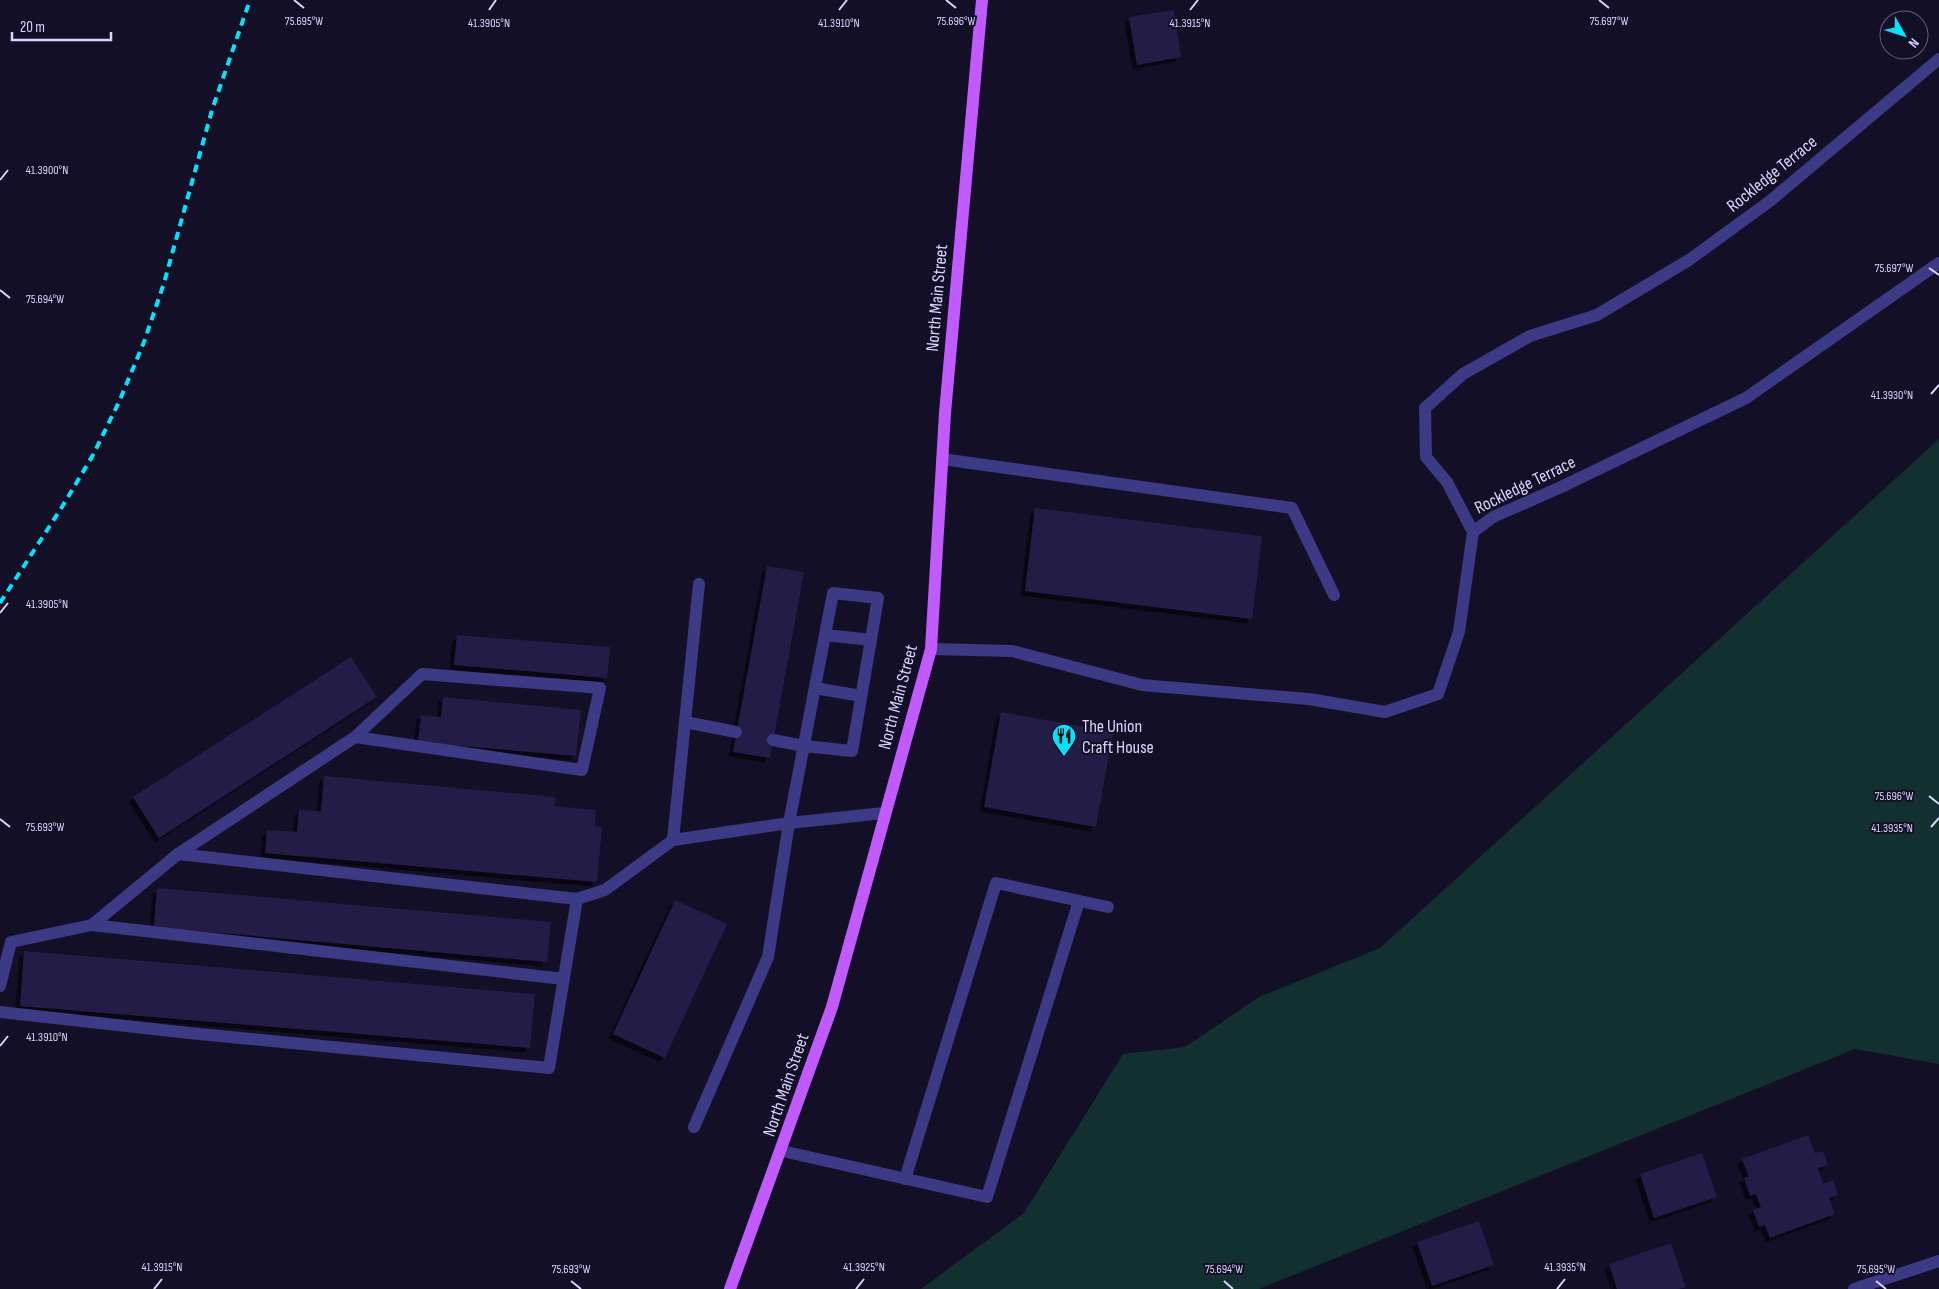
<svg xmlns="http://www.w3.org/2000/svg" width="1939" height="1289" font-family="'Sofia Sans Condensed',sans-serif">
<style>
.green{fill:#12302f}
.building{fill:#241b47;filter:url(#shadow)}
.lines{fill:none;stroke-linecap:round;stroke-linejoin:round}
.lane{stroke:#3d3a85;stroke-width:12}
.street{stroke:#3d3a85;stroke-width:12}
.primary{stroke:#c25bff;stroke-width:12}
.rail{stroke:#00e5ff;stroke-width:4;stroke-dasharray:8 6;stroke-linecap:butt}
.ticks{fill:none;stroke:#d9d4ff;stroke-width:2}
.labels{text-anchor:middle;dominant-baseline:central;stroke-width:4;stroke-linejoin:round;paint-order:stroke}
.street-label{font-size:18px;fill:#d9d4ff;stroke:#130f26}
.poi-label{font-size:18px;fill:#d9d4ff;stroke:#130f26;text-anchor:start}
.ticks-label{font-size:12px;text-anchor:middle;fill:#d9d4ff;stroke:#130f26;stroke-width:4;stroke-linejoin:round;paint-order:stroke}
</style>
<defs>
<filter id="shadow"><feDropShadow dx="-4.5" dy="4.5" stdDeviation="0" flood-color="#0009"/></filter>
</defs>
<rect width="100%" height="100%" fill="#130f26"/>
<polygon class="green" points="1939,439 1939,1064 1855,1049 1259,1289 921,1289 1024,1213 1123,1054 1185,1047 1259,997 1380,948"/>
<g class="building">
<polygon points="1174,10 1181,57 1137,65 1129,17"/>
<polygon points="1035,508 1262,536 1252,619 1025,591"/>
<polygon points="767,566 804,572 770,758 733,752"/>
<polygon points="457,635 610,647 607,678 454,665"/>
<polygon points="351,657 377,697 159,838 133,797"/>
<polygon points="443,697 581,710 576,756 418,742 421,715 441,717"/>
<polygon points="1001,712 1113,732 1096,827 984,807"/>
<polygon points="324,776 556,797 554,806 596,810 595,826 602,827 597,882 265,853 267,830 297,832 299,810 321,811"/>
<polygon points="157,888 551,922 547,962 154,927"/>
<polygon points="675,900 727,924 665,1058 613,1034"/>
<polygon points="24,951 535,994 530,1048 20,1006"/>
<polygon points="1808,1135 1815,1153 1823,1151 1828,1165 1818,1168 1823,1184 1833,1180 1838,1195 1829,1198 1835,1214 1770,1238 1765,1225 1759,1227 1753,1210 1761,1207 1756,1194 1750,1196 1744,1178 1749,1177 1742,1159"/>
<polygon points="1702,1153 1717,1197 1654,1218 1640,1174"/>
<polygon points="1479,1221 1494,1265 1432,1286 1417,1242"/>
<polygon points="1671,1243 1686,1287 1678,1289 1617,1289 1609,1264"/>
</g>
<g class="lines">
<g class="lane">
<polyline points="942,459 1292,508 1334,595"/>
<polyline points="1473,532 1447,482 1426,457 1425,408 1463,374 1530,336 1597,315 1689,260 1770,201 1939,59"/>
<polyline points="1473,532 1493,517 1561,487 1746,398 1939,263"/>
<polyline points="699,584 673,840 789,823 884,813"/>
<polyline points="825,635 871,640"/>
<polyline points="931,649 1012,651 1142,685 1309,699 1385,712 1438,694 1459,632 1473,532"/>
<polyline points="815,688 861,696"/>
<polyline points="685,722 736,732"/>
<polyline points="355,737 422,674 600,688 582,770 355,737 178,854 92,925 564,979"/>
<polyline points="178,854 577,899 605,890 673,840"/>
<polyline points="0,986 11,942 92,925"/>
<polyline points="0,1012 189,1033 549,1068 577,899"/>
<polyline points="694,1127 768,957 789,823 833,593 878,598 852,751 804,746 773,740"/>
<polyline points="782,1151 987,1197 1079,901"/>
<polyline points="905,1179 996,883 1108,907"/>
</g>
<polyline class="street" points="1854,1289 1939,1261"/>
<polyline class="primary" points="730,1289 832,1007 931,649 945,413 982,0"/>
<polyline class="rail" points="0,603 62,507 93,455 119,402 144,342 164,283 212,110 250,0"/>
</g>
<path class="ticks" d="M294 0 304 8M946 0 956 8M1599 0 1609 8M489 10 496 0M839 10 847 0M1190 10 1198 0M0 180 8 170M1929 268 1939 275M0 290 10 298M1931 394 1939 385M0 613 8 603M1929 796 1939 804M0 819 10 827M1931 827 1939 818M0 1046 8 1036M571 1281 581 1289M1224 1281 1233 1289M1876 1281 1886 1289M154 1289 162 1279M856 1289 864 1279M1557 1289 1565 1279"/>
<defs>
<symbol id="restaurant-pin" viewBox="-11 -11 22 30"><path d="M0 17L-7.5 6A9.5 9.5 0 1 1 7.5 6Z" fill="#00e5ff" stroke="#130f26"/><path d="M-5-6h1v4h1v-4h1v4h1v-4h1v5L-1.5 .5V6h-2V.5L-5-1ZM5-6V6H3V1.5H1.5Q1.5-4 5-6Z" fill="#111"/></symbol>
</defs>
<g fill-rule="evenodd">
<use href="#restaurant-pin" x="1050" y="722" width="28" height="38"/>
</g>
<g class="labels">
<g class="street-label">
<text transform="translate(1772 174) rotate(-39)">Rockledge Terrace</text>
<text transform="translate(937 298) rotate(-85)">North Main Street</text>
<text transform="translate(1525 485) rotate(-26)">Rockledge Terrace</text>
<text transform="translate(898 697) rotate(-75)">North Main Street</text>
<text transform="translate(786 1085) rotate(-71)">North Main Street</text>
</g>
<g class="poi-label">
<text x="1082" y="726">The Union<tspan x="1082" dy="21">Craft House</tspan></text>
</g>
</g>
<g class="ticks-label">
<text x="1609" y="25">75.697°W</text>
<text x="304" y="25">75.695°W</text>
<text x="956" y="25">75.696°W</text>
<text x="489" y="27">41.3905°N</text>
<text x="839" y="27">41.3910°N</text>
<text x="1190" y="27">41.3915°N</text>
<text x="47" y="174">41.3900°N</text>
<text x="1894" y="272">75.697°W</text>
<text x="45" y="303">75.694°W</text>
<text x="1892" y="399">41.3930°N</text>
<text x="47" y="608">41.3905°N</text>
<text x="1894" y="800">75.696°W</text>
<text x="45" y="831">75.693°W</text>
<text x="1892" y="832">41.3935°N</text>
<text x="47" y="1041">41.3910°N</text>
<text x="162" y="1271">41.3915°N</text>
<text x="864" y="1271">41.3925°N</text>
<text x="1565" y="1271">41.3935°N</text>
<text x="571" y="1273">75.693°W</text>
<text x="1224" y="1273">75.694°W</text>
<text x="1876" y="1273">75.695°W</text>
</g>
<g transform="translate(1904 35) rotate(129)"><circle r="24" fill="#130f26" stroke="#625e7d"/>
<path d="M0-4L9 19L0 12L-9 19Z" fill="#00e5ff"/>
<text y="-8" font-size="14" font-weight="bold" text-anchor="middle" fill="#d9d4ff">N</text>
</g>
<path d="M12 32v8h99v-8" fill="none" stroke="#d9d4ff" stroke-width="2.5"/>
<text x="20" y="32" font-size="15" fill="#d9d4ff" stroke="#130f26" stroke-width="4" paint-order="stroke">20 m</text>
</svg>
